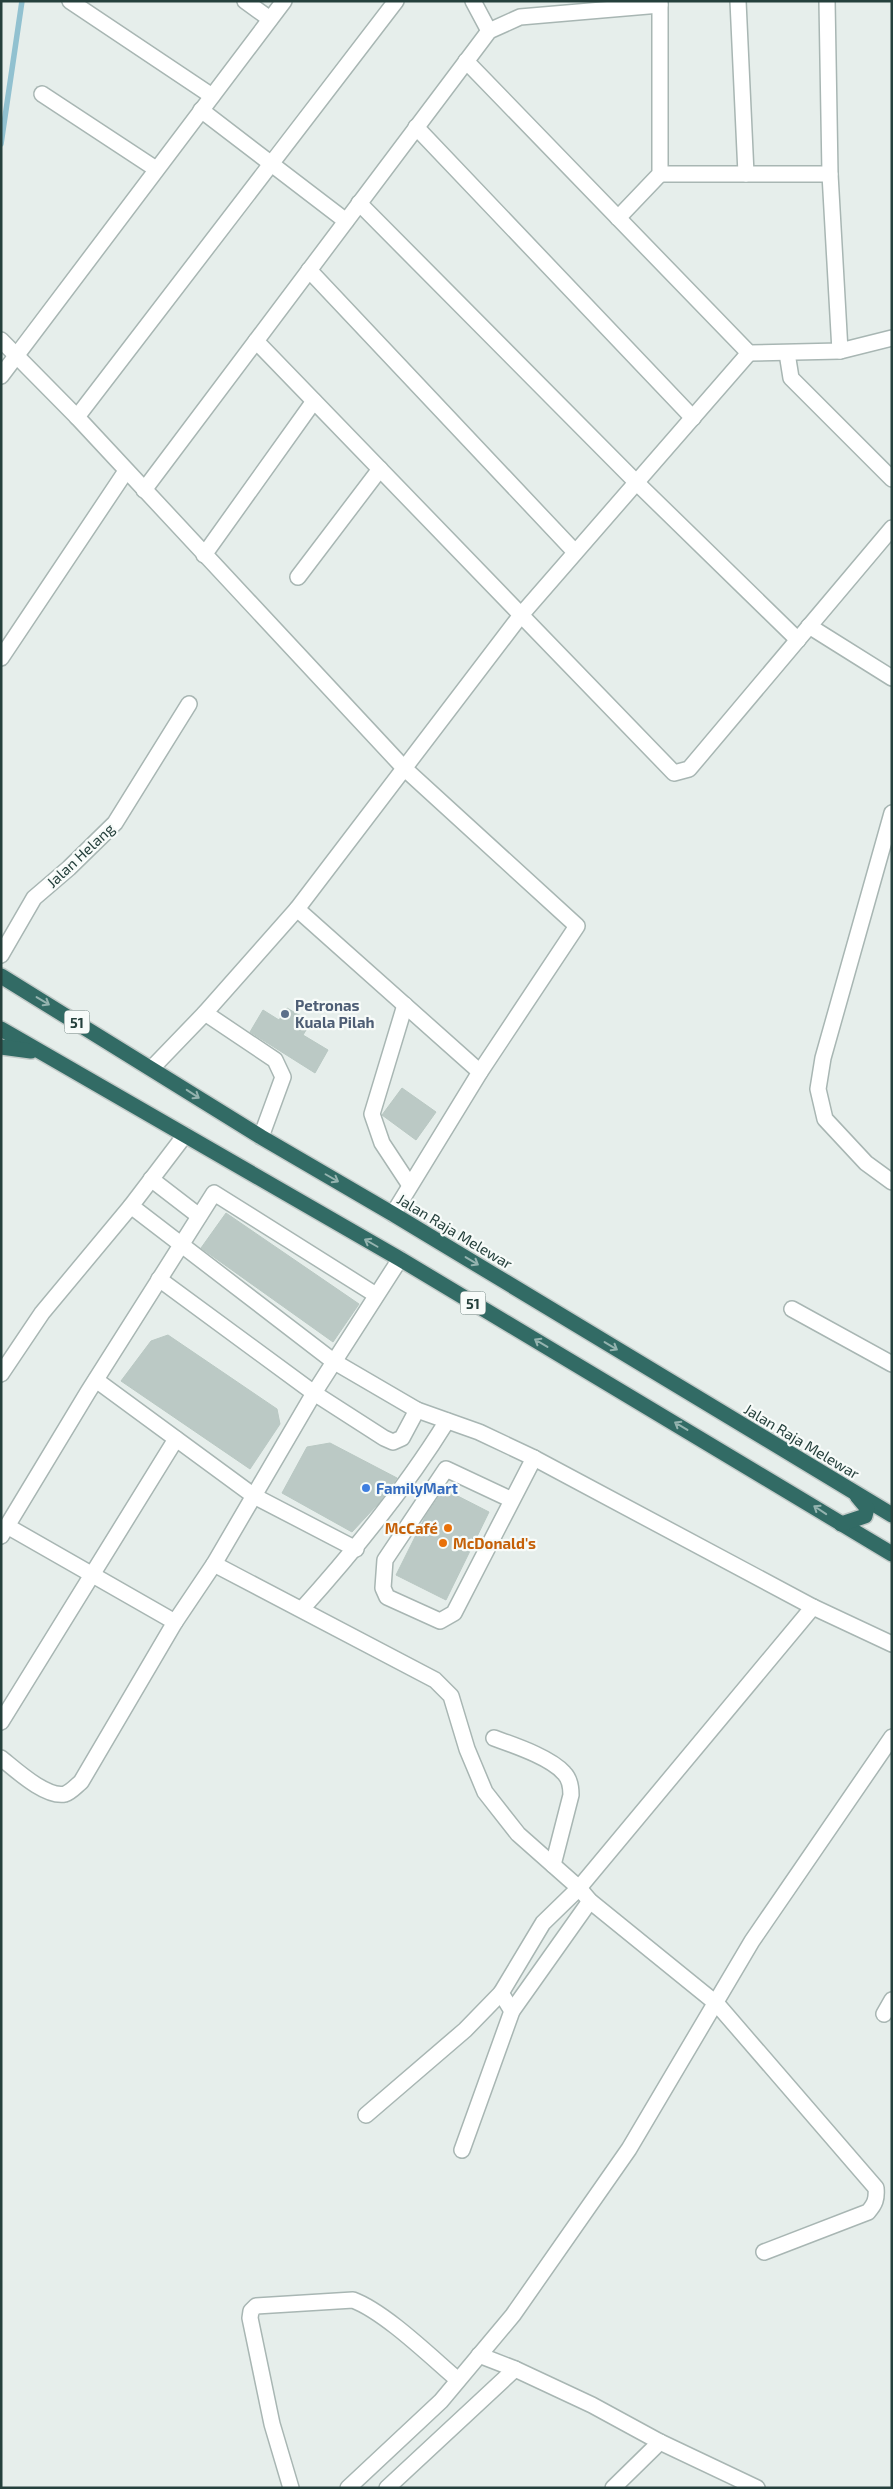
<svg xmlns="http://www.w3.org/2000/svg" width="893" height="2489" font-family="'Exo 2',sans-serif">
<style>
.lines{fill:none;stroke-linecap:round;stroke-linejoin:round}
.stream{stroke:#91c1d0;stroke-width:5.5}
.building{fill:#bbc9c5;stroke:#b9c8c3}
.minor-casing{stroke:#a8b6b3;stroke-width:18}
.highway-casing{stroke:#c2cac8;stroke-width:18}
.minor{stroke:#fff;stroke-width:15}
.highway{stroke:#326b65;stroke-width:15}
.oneway{stroke:#94b3af}
.service-dot{fill:#5c6f8a;stroke:#f7fbf9;stroke-width:2}
.shop-dot{fill:#3f7fe0;stroke:#f7fbf9;stroke-width:2}
.food-dot{fill:#e8710a;stroke:#f7fbf9;stroke-width:2}
.labels{text-anchor:middle;dominant-baseline:central;stroke-width:4.5;stroke-linejoin:round;paint-order:stroke}
.shield{fill:#f7fbf9;stroke:#647875;stroke-width:1}
.shield-label{font-size:14px;font-weight:bold;fill:#25403c}
.street-label{font-size:15px;fill:#25403c;stroke:#f7fbf9}
.service-label{font-size:15px;font-weight:bold;fill:#4e5e75;stroke:#f7fbf9;text-anchor:start}
.shop-label{font-size:15px;font-weight:bold;fill:#366cbe;stroke:#f7fbf9;text-anchor:start}
.food-label{font-size:15px;font-weight:bold;fill:#c56008;stroke:#f7fbf9;text-anchor:end}
</style>
<rect width="100%" height="100%" fill="#e6eeeb"/>
<g class="lines">
<polyline class="stream" points="1,144 22,1"/>
</g>
<g class="building">
<polygon points="287,1008 311,1022 303,1035 328,1050 315,1073 250,1032 263,1010 279,1020"/>
<polygon points="402,1088 436,1112 416,1140 382,1115"/>
<polygon points="226,1213 359,1304 333,1342 201,1248"/>
<polygon points="168,1335 277,1409 280,1424 250,1469 121,1381 151,1341"/>
<polygon points="330,1443 397,1478 378,1504 352,1532 282,1493 307,1447"/>
<polygon points="444,1489 489,1512 446,1600 396,1575 425,1517"/>
</g>
<g class="lines">
<defs>
<g id="minor">
<polyline points="70,1 212,96"/>
<polyline points="245,1 270,19"/>
<polyline points="473,1 489,31"/>
<polyline points="738,1 746,174"/>
<polyline points="466,61 749,353 840,351 830,174 827,1"/>
<polyline points="42,94 156,169"/>
<polyline points="201,110 346,221"/>
<polyline points="416,127 693,418"/>
<polyline points="660,174 830,174"/>
<polyline points="359,203 636,482 798,640"/>
<polyline points="618,218 660,174 660,1"/>
<polyline points="309,270 575,552"/>
<polyline points="1,340 77,417 404,768 577,926 480,1072 393,1214"/>
<polyline points="256,341 674,773 689,769 892,528"/>
<polyline points="840,351 892,338"/>
<polyline points="787,353 791,378 892,479"/>
<polyline points="1,376 284,1"/>
<polyline points="77,417 396,1"/>
<polyline points="144,490 489,31 520,17 660,5"/>
<polyline points="204,555 314,401"/>
<polyline points="298,577 380,469"/>
<polyline points="809,626 892,678"/>
<polyline points="1,658 126,471"/>
<polyline points="892,813 823,1058 818,1089 825,1119 866,1163 892,1182"/>
<polyline points="297,909 480,1072"/>
<polyline points="1,955 34,898 69,868 115,823 189,704"/>
<polyline points="405,1005 372,1114 382,1143 409,1184"/>
<polyline points="205,1013 275,1060 283,1077 261,1137"/>
<polyline points="152,1068 205,1013 297,909 521,615 749,353"/>
<polyline points="185,1135 131,1206 333,1361 417,1410 479,1432 534,1458 813,1607 892,1644"/>
<polyline points="151,1179 199,1216"/>
<polyline points="159,1279 314,1393 384,1438 393,1442 402,1438 417,1410"/>
<polyline points="792,1309 892,1364"/>
<polyline points="1,1374 42,1313 131,1206"/>
<polyline points="96,1380 254,1496 356,1549"/>
<polyline points="512,1500 446,1469 385,1560 383,1588 387,1597 440,1621 454,1613 534,1458"/>
<polyline points="7,1526 175,1622"/>
<polyline points="1,1536 88,1392 214,1193 376,1295"/>
<polyline points="214,1564 435,1680 451,1696 467,1749 485,1792 518,1834 579,1888 813,1607"/>
<path d="M302 1609C356 1549 405 1489 447 1421"/>
<polyline points="1,1722 176,1439"/>
<path d="M494 1738C513 1745 550 1757 564 1773 570 1779 571 1787 571 1795L553 1865"/>
<path d="M1 1758C16 1770 46 1798 65 1794 71 1792 76 1786 81 1782L175 1622 214 1564 314 1393 400 1259"/>
<path d="M512 2011 501 1993 543 1923 579 1888 590 1901 717 2004 876 2188C877 2199 875 2204 868 2212L764 2252"/>
<polyline points="884,2014 892,2000"/>
<polyline points="366,2115 465,2030 501,1993"/>
<polyline points="462,2150 512,2011 590,1901"/>
<polyline points="479,2355 515,2369 592,2405 660,2442 757,2488"/>
<path d="M291 2488 272 2424 250 2318 251 2311 256 2306 353 2300C385 2312 431 2357 458 2380"/>
<polyline points="348,2488 441,2401 513,2315 629,2149 752,1941 892,1737"/>
<polyline points="387,2488 515,2369"/>
<polyline points="613,2488 660,2442"/>
</g>
<g id="highway">
<polyline points="1,976 261,1137 393,1214 892,1515"/>
<polyline points="1,1029 400,1259 892,1554"/>
<polyline points="1,1047 31,1051"/>
<polyline points="841,1524 865,1516 867,1508 857,1496"/>
</g>
</defs>
<use href="#minor" class="minor-casing"/>
<use href="#highway" class="highway-casing"/>
<use href="#minor" class="minor"/>
<use href="#highway" class="highway"/>
</g>
<defs><path id="oneway-shaft" d="M-6 0H5M1.5-3L5.5 0L1.5 3" fill="none" stroke-width="1.6" stroke-linecap="round" stroke-linejoin="round" transform="scale(1.25)"/></defs>
<g class="oneway">
<use href="#oneway-shaft" transform="translate(43 1001) rotate(31)"/>
<use href="#oneway-shaft" transform="translate(193 1094) rotate(33)"/>
<use href="#oneway-shaft" transform="translate(332 1178) rotate(30)"/>
<use href="#oneway-shaft" transform="translate(371 1243) rotate(-150)"/>
<use href="#oneway-shaft" transform="translate(472 1261) rotate(31)"/>
<use href="#oneway-shaft" transform="translate(541 1343) rotate(-149)"/>
<use href="#oneway-shaft" transform="translate(611 1346) rotate(31)"/>
<use href="#oneway-shaft" transform="translate(681 1426) rotate(-149)"/>
<use href="#oneway-shaft" transform="translate(820 1510) rotate(-146)"/>
</g>
<circle class="service-dot" cx="285" cy="1014" r="5"/>
<circle class="shop-dot" cx="366" cy="1488" r="5"/>
<g class="food-dot">
<circle cx="448" cy="1528" r="5"/>
<circle cx="443" cy="1543" r="5"/>
</g>
<g class="labels">
<g class="shield">
<rect x="64.5" y="1010.5" width="25" height="23" rx="4"/>
<rect x="460.5" y="1291.5" width="25" height="23" rx="4"/>
</g>
<g class="shield-label">
<text x="77" y="1022">51</text>
<text x="473" y="1303">51</text>
</g>
<g class="street-label">
<text transform="translate(80 855) rotate(-43)">Jalan Helang</text>
<text transform="translate(455 1231) rotate(31)">Jalan Raja Melewar</text>
<text transform="translate(802 1441) rotate(31)">Jalan Raja Melewar</text>
</g>
<g class="service-label">
<text x="295" y="1005">Petronas<tspan x="295" dy="17">Kuala Pilah</tspan></text>
</g>
<g class="shop-label">
<text x="376" y="1488">FamilyMart</text>
</g>
<g class="food-label">
<text x="438" y="1528">McCafé</text>
<text x="453" y="1543" text-anchor="start">McDonald's</text>
</g>
</g>
<rect width="893" height="2489" fill="none" stroke="#25403c" stroke-width="5"/>
</svg>
